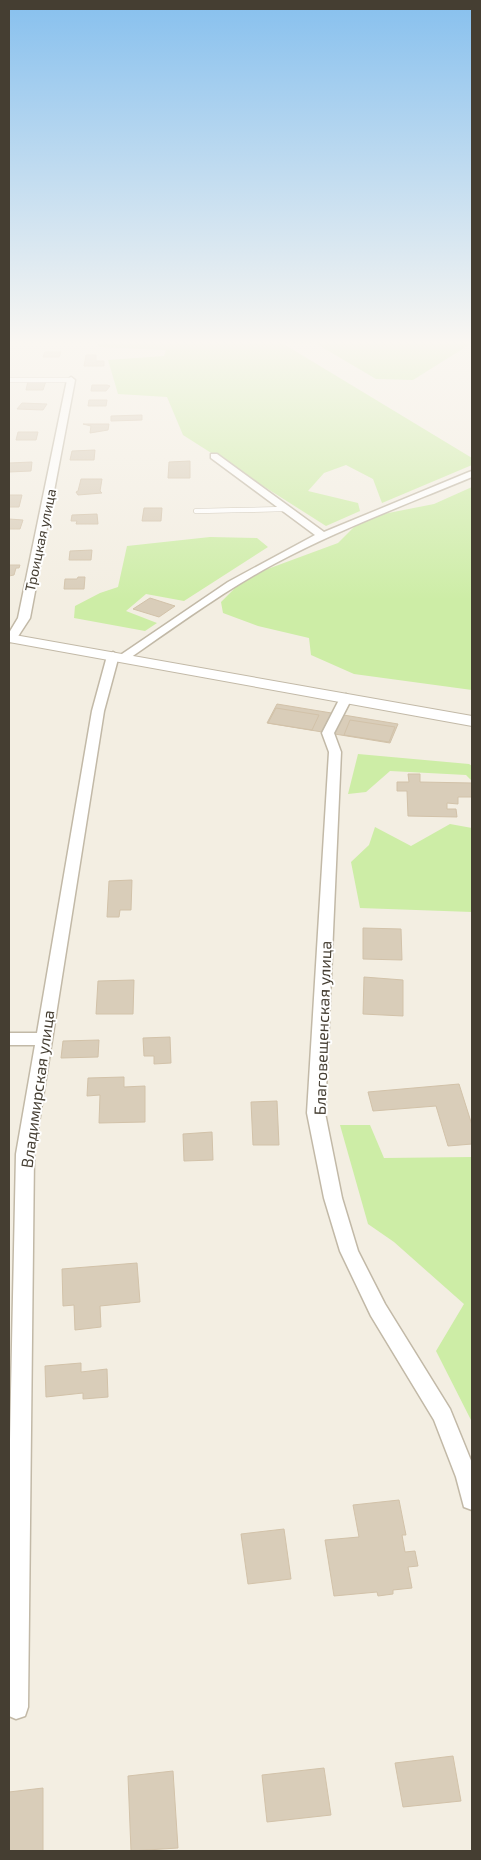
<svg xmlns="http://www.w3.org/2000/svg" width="481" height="1860" font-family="'Exo 2',sans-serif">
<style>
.green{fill:#cdeda6}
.building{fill:#d9cdb9;stroke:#d2c2a9}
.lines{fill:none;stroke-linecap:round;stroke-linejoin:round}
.service-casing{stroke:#c2b9a7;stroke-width:5.5}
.minor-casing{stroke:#c2b9a7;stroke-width:3}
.tertiary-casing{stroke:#c2b9a7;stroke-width:2}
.service{stroke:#fff;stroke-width:4.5}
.minor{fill:#fff;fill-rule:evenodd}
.tertiary{fill:#fff;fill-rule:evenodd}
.labels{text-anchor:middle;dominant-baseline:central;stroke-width:4;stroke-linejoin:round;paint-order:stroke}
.far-street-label{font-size:14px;fill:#453e32;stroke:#fff}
.street-label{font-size:16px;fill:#453e32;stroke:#fff}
</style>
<rect width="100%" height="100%" fill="#f3eee2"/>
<g class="green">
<polygon points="99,340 277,340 472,458 472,465 382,503 373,479 346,465 324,473 308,491 358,503 360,511 326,526 183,435 167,397 118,394 108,360 164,356 166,350 98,347"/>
<polygon points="310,340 472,340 472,343 413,380 376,379"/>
<polygon points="472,487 472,690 354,674 311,655 309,638 258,626 223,613 221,602 234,589 238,580 338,543 363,518 434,504"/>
<polygon points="210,537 257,538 268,547 184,601 146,594 126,611 157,623 145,631 74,618 75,606 100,593 118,587 127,546"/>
<polygon points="358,754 469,764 472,766 472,781 466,775 390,771 366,792 348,794"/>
<polygon points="450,824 472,828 472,912 360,908 351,862 369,845 375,827 411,846"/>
<polygon points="340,1125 370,1125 384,1158 472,1157 472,1422 436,1351 464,1304 394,1242 368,1224"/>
</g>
<g class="building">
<polygon points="45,352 61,352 59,357 43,357"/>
<polygon points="86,355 96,355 96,361 104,361 104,366 84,366"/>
<polygon points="28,381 46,381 43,390 26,390"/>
<polygon points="92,385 107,385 110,386 106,391 91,391"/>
<polygon points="89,400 107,400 106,406 88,406"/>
<polygon points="22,403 47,404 43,410 17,409"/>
<polygon points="142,415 142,420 111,421 111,416"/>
<polygon points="83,424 109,424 108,430 90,433 91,426"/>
<polygon points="18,432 38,432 36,440 16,440"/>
<polygon points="95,450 94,460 70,460 72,451"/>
<polygon points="190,461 190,478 168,478 169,462"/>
<polygon points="32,462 31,471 9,472 9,463"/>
<polygon points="81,479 102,479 100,491 102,493 78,495 76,492 78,491"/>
<polygon points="9,495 22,495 19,507 9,507"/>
<polygon points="144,508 162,508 161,521 142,521"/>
<polygon points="97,514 98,524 76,524 77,521 71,521 72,515"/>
<polygon points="9,519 23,520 20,529 9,529"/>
<polygon points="92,550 91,560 69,560 70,551"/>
<polygon points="9,565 20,565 19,568 16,568 14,575 9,576"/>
<polygon points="78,577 85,577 84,589 64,589 65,579 77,579"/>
<polygon points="150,598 175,606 159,617 133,609"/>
<polygon points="277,704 398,724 390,743 267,723"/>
<polygon points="276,708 319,715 312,730 268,723"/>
<polygon points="350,720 395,727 389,742 344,735"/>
<polygon points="408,774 420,774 420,782 472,783 472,797 458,797 458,804 447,803 447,809 456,809 457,817 408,816 407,791 397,791 397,782 409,782"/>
<polygon points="132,880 131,910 120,910 119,917 107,917 109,881"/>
<polygon points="363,928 401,929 402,960 363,959"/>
<polygon points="364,977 403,980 403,1016 363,1014"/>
<polygon points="134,980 133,1014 96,1014 98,981"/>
<polygon points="170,1037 171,1063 154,1064 154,1056 144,1056 143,1038"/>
<polygon points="99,1040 98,1057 61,1058 63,1041"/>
<polygon points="124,1077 124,1087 145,1086 145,1122 99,1123 100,1095 87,1096 88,1078"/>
<polygon points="459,1084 472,1125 472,1144 448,1146 436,1106 373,1111 368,1092"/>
<polygon points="277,1101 279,1145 253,1145 251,1102"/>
<polygon points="212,1132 213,1160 184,1161 183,1134"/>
<polygon points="137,1263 140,1302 100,1306 101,1327 75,1330 74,1305 63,1306 62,1269"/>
<polygon points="81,1363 81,1372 107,1369 108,1397 83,1399 83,1393 46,1397 45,1366"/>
<polygon points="399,1500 406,1535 402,1535 405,1552 415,1551 418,1566 408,1567 412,1588 393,1590 393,1594 378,1596 377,1592 334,1596 325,1540 359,1537 353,1505"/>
<polygon points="284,1529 291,1579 248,1584 241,1534"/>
<polygon points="453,1756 461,1801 403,1807 395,1763"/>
<polygon points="324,1768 331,1815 267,1822 262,1775"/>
<polygon points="173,1771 178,1848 131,1851 128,1776"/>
<polygon points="43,1788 43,1851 9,1851 9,1792"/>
</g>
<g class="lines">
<defs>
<g id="service">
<polyline points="9,380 71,380"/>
<polyline points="196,511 286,509"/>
</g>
<g id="minor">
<polygon points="71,377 75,380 30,618 15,641 9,642 9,633 18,618 67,380"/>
<path d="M211 454H217L324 532 469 472 472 471V477C405 505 337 530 274 564 222 592 175 627 127 660L118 659 104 711 34 1154 28 1707 25 1716 16 1719 9 1716V1487L16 1154 35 1045H9V1033H37L92 711 107 656 113 652 119 656 228 582 315 535 211 458Z"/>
<polygon points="346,694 352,698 334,733 341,752 325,1113 342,1198 358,1251 385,1304 450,1409 472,1463 472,1510 464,1507 456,1477 434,1420 371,1316 340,1251 324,1198 307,1113 329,752 322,733 340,698"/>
</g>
<polygon id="tertiary" points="9,634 472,716 472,726 9,642"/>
</defs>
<use href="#service" class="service-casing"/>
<use href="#minor" class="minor-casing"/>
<use href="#tertiary" class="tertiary-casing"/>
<use href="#service" class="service"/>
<use href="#minor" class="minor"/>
<use href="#tertiary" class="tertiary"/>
</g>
<linearGradient id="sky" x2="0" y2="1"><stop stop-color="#87c0ee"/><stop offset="0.57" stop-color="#faf7f2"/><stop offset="1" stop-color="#faf7f2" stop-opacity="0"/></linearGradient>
<rect width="481" height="601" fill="url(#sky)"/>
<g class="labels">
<g class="far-street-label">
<text transform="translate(40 540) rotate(-78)">Троицкая улица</text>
</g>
<g class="street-label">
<text transform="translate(322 1028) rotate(-88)">Благовещенская улица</text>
<text transform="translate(37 1089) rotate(-82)">Владимирская улица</text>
</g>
</g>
<rect width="481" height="1860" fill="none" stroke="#453e32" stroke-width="20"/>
</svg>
